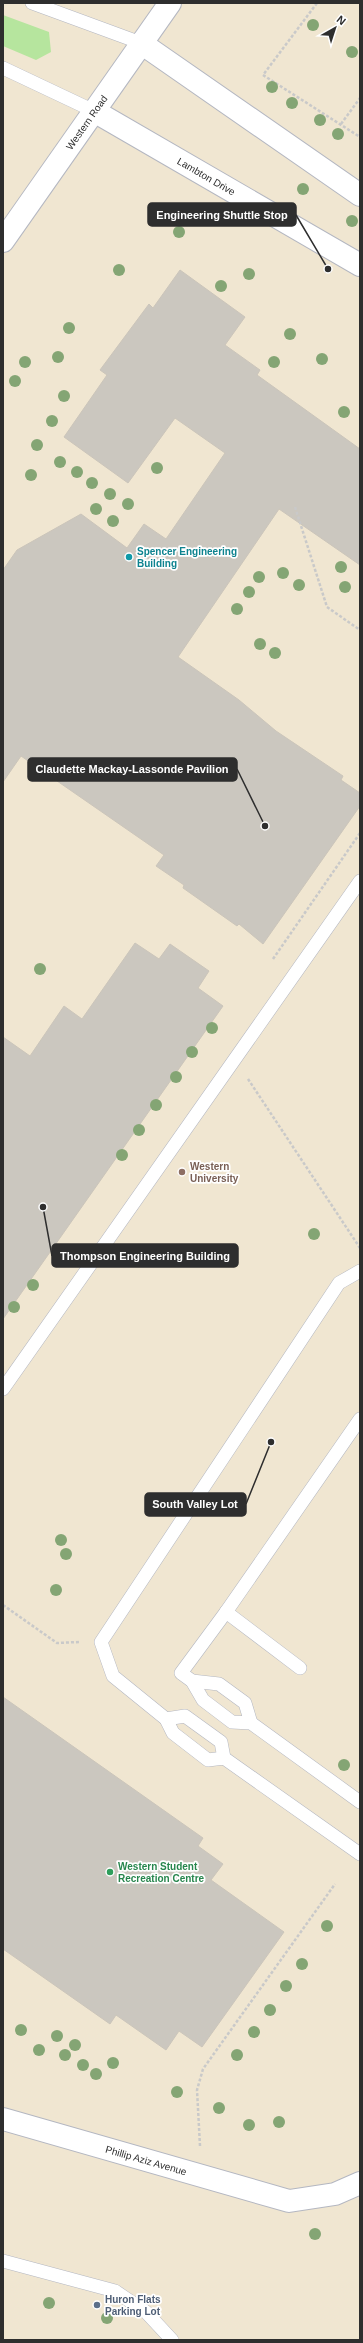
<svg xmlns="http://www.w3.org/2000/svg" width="363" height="2343" font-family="Helvetica,sans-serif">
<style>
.education{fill:#f0e6d1}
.green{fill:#b6e59e}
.building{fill:#cbc7bf;stroke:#cbc5ba}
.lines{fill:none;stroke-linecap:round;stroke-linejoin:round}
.service-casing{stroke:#b4b7c1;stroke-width:14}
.tertiary-casing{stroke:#b4b7c1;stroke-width:24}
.secondary-casing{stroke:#b4b7c1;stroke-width:24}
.path{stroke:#c9c9c9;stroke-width:2.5;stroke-dasharray:3 2;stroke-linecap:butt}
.service{stroke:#fff;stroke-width:13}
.tertiary{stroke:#fff;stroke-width:22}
.secondary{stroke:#fff;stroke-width:22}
.tree{fill:#84a574}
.culture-dot{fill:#0f9aa8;stroke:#fff;stroke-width:1.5}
.education-dot{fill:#8d6e63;stroke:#fff;stroke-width:1.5}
.leisure-dot{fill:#2e9e5b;stroke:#fff;stroke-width:1.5}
.service-dot{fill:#5c6f8a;stroke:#fff;stroke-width:1.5}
.labels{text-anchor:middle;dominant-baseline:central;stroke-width:3.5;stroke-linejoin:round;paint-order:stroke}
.street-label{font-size:10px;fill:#2e2e2e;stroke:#fff}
.culture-label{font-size:10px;font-weight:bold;fill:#0d838f;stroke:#fff;text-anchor:start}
.education-label{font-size:10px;font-weight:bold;fill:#785e54;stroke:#fff;text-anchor:start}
.leisure-label{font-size:10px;font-weight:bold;fill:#27864d;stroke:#fff;text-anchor:start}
.service-label{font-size:10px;font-weight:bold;fill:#4e5e75;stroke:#fff;text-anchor:start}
.leader{fill:none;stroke:#2e2e2e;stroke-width:1.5}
.callout-dot{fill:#2e2e2e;stroke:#fff;stroke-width:1.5}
.callout{fill:#2e2e2e;stroke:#2e2e2e;stroke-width:1.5}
.callout-label{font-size:11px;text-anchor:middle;font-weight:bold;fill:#fff}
</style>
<rect width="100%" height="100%" fill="#efe9e1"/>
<rect class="education" x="3" y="3" width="357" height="2337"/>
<polygon class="green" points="3,15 49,32 51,52 36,60 3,46"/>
<g class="building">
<polygon points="180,270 245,317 225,345 260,370 257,375 360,449 360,565 279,509 178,657 239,700 276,731 343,776 341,780 360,793 360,806 263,944 239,924 237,926 183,888 184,885 156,866 164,855 21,756 3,782 3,570 17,550 81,514 127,548 144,524 166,539 225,453 175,418 128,483 64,437 107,375 100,370 149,304 153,308"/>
<polygon points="135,943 159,959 170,944 209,971 198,988 223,1006 3,1319 3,1037 30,1056 64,1006 82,1019"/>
<polygon points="3,1697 203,1838 198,1846 223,1864 211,1880 284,1932 202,2047 179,2031 166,2050 116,2015 110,2024 3,1949"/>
</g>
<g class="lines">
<defs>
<g id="service">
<polyline points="32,3 141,43"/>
<polyline points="3,68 94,111"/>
<polyline points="360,1271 339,1283 101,1642 113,1676 166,1719 173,1733 208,1760 224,1758 360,1854"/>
<polyline points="3,1389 360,881"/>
<polyline points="360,1419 226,1612 181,1673 192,1681 203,1700 232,1722 251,1723 360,1802"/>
<polyline points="226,1612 300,1668"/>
<polyline points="192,1681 219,1684 245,1703 251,1723"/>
<polyline points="166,1719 185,1716 221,1742 224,1758"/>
<polyline points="3,2261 115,2291 146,2312 172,2340"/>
</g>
<g id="tertiary">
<polyline points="141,43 360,195"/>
<path id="s1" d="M94 111 360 265"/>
<path id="s2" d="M3 2119 289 2201 335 2194 360 2183"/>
</g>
<g id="secondary">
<path id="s3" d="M3 241 170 3"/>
</g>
</defs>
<use href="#service" class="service-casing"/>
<use href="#tertiary" class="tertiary-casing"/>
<use href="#secondary" class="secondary-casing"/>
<g class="path">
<polyline points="317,3 263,75 360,137"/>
<polyline points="341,124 360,98"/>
<polyline points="295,507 327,607 360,630"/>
<polyline points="273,959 360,833"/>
<polyline points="248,1079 360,1248"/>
<polyline points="3,1605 57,1643 79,1642"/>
<polyline points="200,2146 197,2090 203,2069 335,1884"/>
</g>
<use href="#service" class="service"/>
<use href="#tertiary" class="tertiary"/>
<use href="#secondary" class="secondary"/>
</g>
<g class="tree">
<circle cx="313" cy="25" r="6"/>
<circle cx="352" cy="52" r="6"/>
<circle cx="272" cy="87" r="6"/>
<circle cx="292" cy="103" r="6"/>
<circle cx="320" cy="120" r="6"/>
<circle cx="338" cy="134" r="6"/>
<circle cx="303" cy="189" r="6"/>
<circle cx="352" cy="221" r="6"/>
<circle cx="179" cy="232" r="6"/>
<circle cx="119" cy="270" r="6"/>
<circle cx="249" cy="274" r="6"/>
<circle cx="221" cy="286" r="6"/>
<circle cx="69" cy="328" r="6"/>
<circle cx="290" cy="334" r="6"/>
<circle cx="58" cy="357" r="6"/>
<circle cx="322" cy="359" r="6"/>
<circle cx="25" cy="362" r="6"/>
<circle cx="274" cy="362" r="6"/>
<circle cx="15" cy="381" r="6"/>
<circle cx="64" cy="396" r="6"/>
<circle cx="344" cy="412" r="6"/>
<circle cx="52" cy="421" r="6"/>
<circle cx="37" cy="445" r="6"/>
<circle cx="60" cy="462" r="6"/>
<circle cx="157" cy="468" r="6"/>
<circle cx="77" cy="472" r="6"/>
<circle cx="31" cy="475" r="6"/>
<circle cx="92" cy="483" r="6"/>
<circle cx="110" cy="494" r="6"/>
<circle cx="128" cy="504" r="6"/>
<circle cx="96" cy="509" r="6"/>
<circle cx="113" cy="521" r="6"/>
<circle cx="341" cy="567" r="6"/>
<circle cx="283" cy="573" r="6"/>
<circle cx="259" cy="577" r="6"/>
<circle cx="299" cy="585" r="6"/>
<circle cx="345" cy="587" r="6"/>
<circle cx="249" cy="592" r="6"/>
<circle cx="237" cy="609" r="6"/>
<circle cx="260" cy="644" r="6"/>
<circle cx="275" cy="653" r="6"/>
<circle cx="40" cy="969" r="6"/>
<circle cx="212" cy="1028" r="6"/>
<circle cx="192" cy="1052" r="6"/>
<circle cx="176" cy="1077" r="6"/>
<circle cx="156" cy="1105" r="6"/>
<circle cx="139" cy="1130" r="6"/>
<circle cx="122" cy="1155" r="6"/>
<circle cx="314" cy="1234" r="6"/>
<circle cx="33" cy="1285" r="6"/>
<circle cx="14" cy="1307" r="6"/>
<circle cx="61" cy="1540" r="6"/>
<circle cx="66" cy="1554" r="6"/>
<circle cx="56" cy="1590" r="6"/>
<circle cx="344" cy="1765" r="6"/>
<circle cx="327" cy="1926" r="6"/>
<circle cx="302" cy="1964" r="6"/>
<circle cx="286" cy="1986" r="6"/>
<circle cx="270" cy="2010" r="6"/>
<circle cx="21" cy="2030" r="6"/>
<circle cx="254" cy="2032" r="6"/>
<circle cx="57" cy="2036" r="6"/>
<circle cx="75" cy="2045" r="6"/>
<circle cx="39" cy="2050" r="6"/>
<circle cx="65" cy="2055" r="6"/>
<circle cx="237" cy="2055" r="6"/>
<circle cx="113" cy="2063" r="6"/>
<circle cx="83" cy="2065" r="6"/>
<circle cx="96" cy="2074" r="6"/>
<circle cx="177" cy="2092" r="6"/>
<circle cx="219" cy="2108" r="6"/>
<circle cx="279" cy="2122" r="6"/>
<circle cx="249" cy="2125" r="6"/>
<circle cx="315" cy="2234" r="6"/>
<circle cx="49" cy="2303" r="6"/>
<circle cx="107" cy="2318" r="6"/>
</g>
<circle class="culture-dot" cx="129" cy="557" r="4"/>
<circle class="education-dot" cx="182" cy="1172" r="4"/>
<circle class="leisure-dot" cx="110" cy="1872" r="4"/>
<circle class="service-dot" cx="97" cy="2305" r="4"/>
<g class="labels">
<g class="street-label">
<text stroke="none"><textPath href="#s3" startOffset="145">Western Road</textPath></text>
<text stroke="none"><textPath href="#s1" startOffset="130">Lambton Drive</textPath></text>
<text stroke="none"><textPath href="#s2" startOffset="149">Phillip Aziz Avenue</textPath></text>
</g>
<g class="culture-label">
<text x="137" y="551">Spencer Engineering<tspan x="137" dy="12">Building</tspan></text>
</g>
<g class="education-label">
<text x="190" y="1166">Western<tspan x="190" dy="12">University</tspan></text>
</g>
<g class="leisure-label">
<text x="118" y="1866">Western Student<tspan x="118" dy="12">Recreation Centre</tspan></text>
</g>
<g class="service-label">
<text x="105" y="2299">Huron Flats<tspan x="105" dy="12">Parking Lot</tspan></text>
</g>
</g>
<path class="leader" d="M328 269L296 215M265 826L237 769M43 1207L52 1256M271 1442L246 1504"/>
<g class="callout-dot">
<circle cx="328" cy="269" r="4"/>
<circle cx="265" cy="826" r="4"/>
<circle cx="43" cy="1207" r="4"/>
<circle cx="271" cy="1442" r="4"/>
</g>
<g class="callout">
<rect x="148" y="203" width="148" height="23" rx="4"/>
<rect x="28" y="758" width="209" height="23" rx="4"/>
<rect x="52" y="1244" width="186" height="23" rx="4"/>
<rect x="145" y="1493" width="101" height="23" rx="4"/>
</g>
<g class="callout-label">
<text x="222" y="219">Engineering Shuttle Stop</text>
<text x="132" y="773">Claudette Mackay-Lassonde Pavilion</text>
<text x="145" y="1260">Thompson Engineering Building</text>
<text x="195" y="1508">South Valley Lot</text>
</g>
<rect width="363" height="2343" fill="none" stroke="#2e2e2e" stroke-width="8"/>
<g transform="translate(335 28) rotate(39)" stroke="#ffffff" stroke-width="3" paint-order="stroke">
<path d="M0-3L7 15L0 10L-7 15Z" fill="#2e2e2e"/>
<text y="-6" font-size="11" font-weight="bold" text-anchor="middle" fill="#2e2e2e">N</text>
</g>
</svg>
